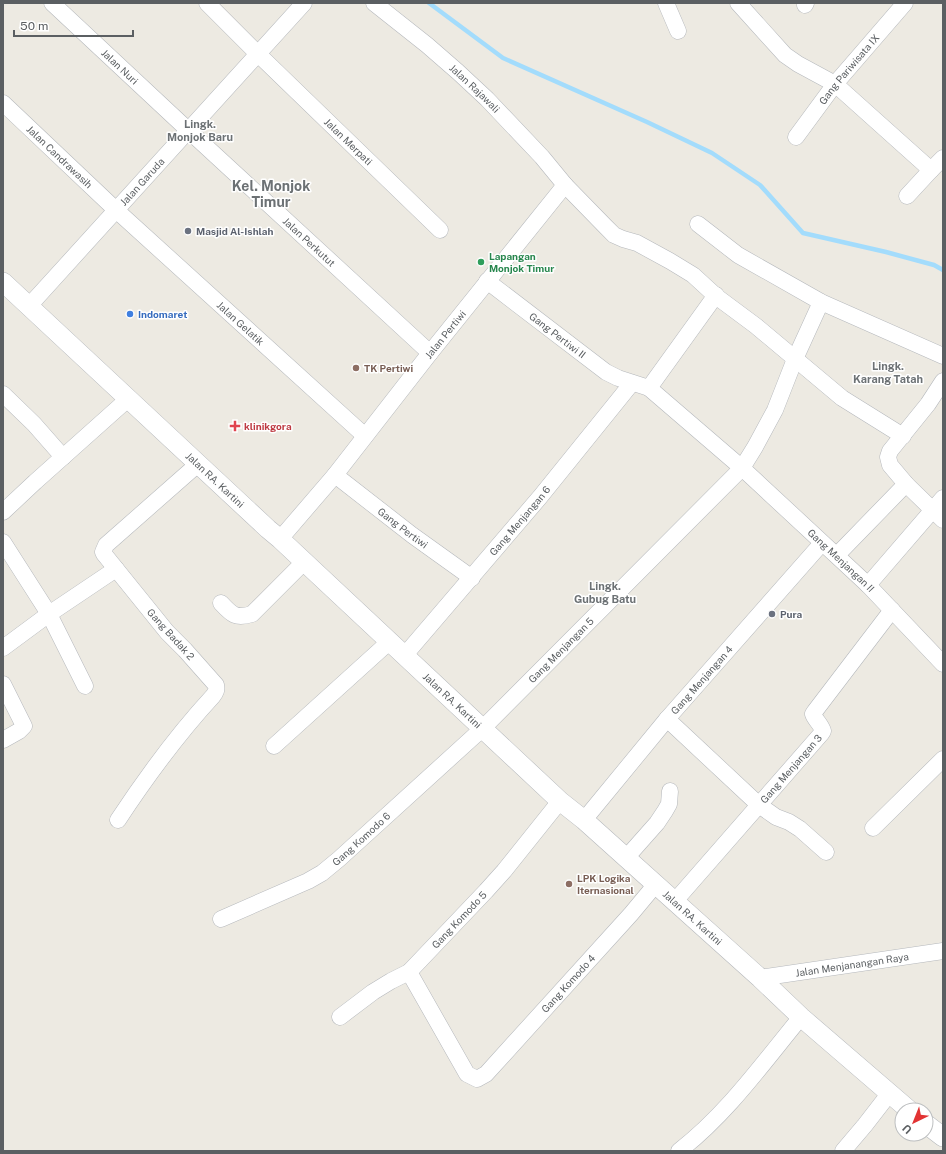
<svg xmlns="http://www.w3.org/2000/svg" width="946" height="1154" font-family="'Public Sans',sans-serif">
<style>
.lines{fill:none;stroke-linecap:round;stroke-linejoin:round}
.stream{stroke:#a3dcfc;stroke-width:4.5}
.minor-casing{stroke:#b5b8bc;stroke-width:17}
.tertiary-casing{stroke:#b5b8bc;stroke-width:20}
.minor{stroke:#fff;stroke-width:16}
.tertiary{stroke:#fff;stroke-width:19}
.worship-dot{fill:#6b7280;stroke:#fff;stroke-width:1.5}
.leisure-dot{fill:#2e9e5b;stroke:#fff;stroke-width:1.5}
.shop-dot{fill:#3f7fe0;stroke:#fff;stroke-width:1.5}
.education-dot{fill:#8d6e63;stroke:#fff;stroke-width:1.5}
.health-dot{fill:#e0444e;stroke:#fff;stroke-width:1.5}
.labels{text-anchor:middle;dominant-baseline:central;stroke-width:3;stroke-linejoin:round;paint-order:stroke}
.street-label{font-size:10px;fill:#5b5f62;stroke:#fff}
.worship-label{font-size:10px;font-weight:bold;fill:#5b616d;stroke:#fff;text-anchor:start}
.leisure-label{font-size:10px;font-weight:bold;fill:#27864d;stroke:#fff;text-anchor:start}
.shop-label{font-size:10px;font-weight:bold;fill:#366cbe;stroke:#fff;text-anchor:start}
.education-label{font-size:10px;font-weight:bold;fill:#785e54;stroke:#fff;text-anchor:start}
.health-label{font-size:10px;font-weight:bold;fill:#be3a42;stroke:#fff;text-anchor:start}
.neighbourhood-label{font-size:11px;font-weight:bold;fill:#6c7174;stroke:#fff}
.district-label{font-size:14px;font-weight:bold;fill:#6c7174;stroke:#fff}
</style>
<rect width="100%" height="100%" fill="#edeae2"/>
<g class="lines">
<polyline class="stream" points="429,3 503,58 647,122 712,153 760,185 803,233 886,252 934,265 943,270"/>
<defs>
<g id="minor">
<path id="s1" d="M52 3 188 130 430 353"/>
<path id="s2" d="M207 3 258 54 440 230"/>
<path id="s3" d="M374 3 427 45 458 72 487 99 542 157 565 185 605 226 614 235 623 239 637 243 670 261 693 275 717 297 756 326 842 398 903 436"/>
<polyline points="666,3 678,31"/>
<polyline points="738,3 785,55 798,64 835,84 931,170 943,158"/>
<polyline points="805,5 806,3"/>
<path id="s4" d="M3 103 116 210 365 436"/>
<path id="s5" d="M796 137 835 84 905 3"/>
<polyline points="907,196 931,170"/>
<polyline points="698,224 738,255 821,302 943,356"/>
<path id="s6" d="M487 281 606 372 618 378 649 388 742 468 868 585 943 664"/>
<path id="s7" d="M29 306 304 3"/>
<polyline points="943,381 928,404 890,451 888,457 890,465 906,484 943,520"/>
<polyline points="649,388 716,295"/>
<polyline points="3,394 34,424 63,457"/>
<path id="s8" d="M335 475 412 535 472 578"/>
<polyline points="3,512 35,482 128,399"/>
<path id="s9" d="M280 539 335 475 430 353 565 185"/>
<polyline points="3,542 49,614 85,686"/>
<polyline points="837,555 906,484"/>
<polyline points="868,585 943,498"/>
<path d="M221 603C232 615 236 619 252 614L304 562"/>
<polyline points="3,648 49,614 116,569"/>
<path id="s10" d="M404 656 540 497 632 383"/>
<polyline points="3,684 24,726 19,731 3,740"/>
<polyline points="667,719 759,805 776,817 789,822 800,829 826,852"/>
<polyline points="274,746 389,642"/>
<path d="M118 820C147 776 177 735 213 696 216 692 217 690 216 685L185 650 167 632 104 554 103 552 106 545 198 464"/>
<path id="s11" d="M584 820 667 719 822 543"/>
<polyline points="873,828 943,759"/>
<polyline points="626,858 657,823 665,811 669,804 670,791"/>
<path id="s12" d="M675 901 821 734 823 731C821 724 815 720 813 714L815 711 892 610"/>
<path id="s13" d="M221 919 308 881 322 873 339 859 482 729 742 468 755 447 775 410 795 359 821 302"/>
<path id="s14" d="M409 972 467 1074 477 1079 486 1074 631 914 656 884"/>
<path id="s15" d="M760 978 943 951"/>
<path id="s16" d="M340 1017 373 992 391 981 409 972 486 891 504 871 560 801"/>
<path d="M679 1151C727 1114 763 1063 801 1017"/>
<polyline points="843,1151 865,1125 889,1094"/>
</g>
<g id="tertiary">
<path id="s17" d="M3 282 268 529 280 539 560 801 584 820 760 978 801 1017 909 1110"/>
<polyline points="926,1124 943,1137"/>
</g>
</defs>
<use href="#minor" class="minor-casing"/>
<use href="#tertiary" class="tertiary-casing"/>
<use href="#minor" class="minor"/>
<use href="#tertiary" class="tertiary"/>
</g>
<g class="worship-dot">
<circle cx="188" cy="231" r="4"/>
<circle cx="772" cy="614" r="4"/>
</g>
<circle class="leisure-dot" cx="481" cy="262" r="4"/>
<circle class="shop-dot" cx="130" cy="314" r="4"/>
<g class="education-dot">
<circle cx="356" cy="368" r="4"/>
<circle cx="569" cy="884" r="4"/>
</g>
<path class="health-dot" d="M233 420h4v4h4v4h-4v4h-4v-4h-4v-4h4z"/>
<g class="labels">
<g class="street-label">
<text stroke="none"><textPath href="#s1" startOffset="93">Jalan Nuri</textPath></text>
<text stroke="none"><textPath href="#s5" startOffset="86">Gang Pariwisata IX</textPath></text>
<text stroke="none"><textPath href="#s3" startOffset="132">Jalan Rajawali</textPath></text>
<text stroke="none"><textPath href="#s2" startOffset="198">Jalan Merpati</textPath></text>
<text stroke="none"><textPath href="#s4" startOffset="78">Jalan Candrawasih</textPath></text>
<text stroke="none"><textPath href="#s7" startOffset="168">Jalan Garuda</textPath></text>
<text stroke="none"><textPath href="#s1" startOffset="351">Jalan Perkutut</textPath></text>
<text stroke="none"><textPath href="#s4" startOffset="324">Jalan Gelatik</textPath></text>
<text stroke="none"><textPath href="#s9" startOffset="263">Jalan Pertiwi</textPath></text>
<text stroke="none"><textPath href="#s6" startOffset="89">Gang Pertiwi II</textPath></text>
<text stroke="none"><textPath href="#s17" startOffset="290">Jalan RA. Kartini</textPath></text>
<text stroke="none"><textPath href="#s10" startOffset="178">Gang Menjangan 6</textPath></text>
<text stroke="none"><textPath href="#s8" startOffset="86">Gang Pertiwi</textPath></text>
<text stroke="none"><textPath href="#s6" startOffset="454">Gang Menjangan II</textPath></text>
<text transform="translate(171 634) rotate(48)">Gang Badak 2</text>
<text stroke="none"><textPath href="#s13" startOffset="438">Gang Menjangan 5</textPath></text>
<text stroke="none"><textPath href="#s11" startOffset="183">Gang Menjangan 4</textPath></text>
<text stroke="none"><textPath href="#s17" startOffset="614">Jalan RA. Kartini</textPath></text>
<text stroke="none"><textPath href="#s12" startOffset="176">Gang Menjangan 3</textPath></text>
<text stroke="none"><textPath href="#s13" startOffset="163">Gang Komodo 6</textPath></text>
<text stroke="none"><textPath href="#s17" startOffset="938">Jalan RA. Kartini</textPath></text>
<text stroke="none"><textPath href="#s16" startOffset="155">Gang Komodo 5</textPath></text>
<text stroke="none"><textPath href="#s15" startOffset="93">Jalan Menjanangan Raya</textPath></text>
<text stroke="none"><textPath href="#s14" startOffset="261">Gang Komodo 4</textPath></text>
</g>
<g class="worship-label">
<text x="196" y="231">Masjid Al-Ishlah</text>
<text x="780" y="614">Pura</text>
</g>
<g class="leisure-label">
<text x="489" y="256">Lapangan<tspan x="489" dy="12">Monjok Timur</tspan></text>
</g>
<g class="shop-label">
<text x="138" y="314">Indomaret</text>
</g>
<g class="education-label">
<text x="364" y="368">TK Pertiwi</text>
<text x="577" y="878">LPK Logika<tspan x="577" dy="12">Iternasional</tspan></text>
</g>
<g class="health-label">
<text x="244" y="426">klinikgora</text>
</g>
<g class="neighbourhood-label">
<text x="200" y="124">Lingk.<tspan x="200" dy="13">Monjok Baru</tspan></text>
<text x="888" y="366">Lingk.<tspan x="888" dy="13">Karang Tatah</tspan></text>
<text x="605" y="586">Lingk.<tspan x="605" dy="13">Gubug Batu</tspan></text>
</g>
<g class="district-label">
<text x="271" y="186">Kel. Monjok<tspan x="271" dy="16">Timur</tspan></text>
</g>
</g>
<rect width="946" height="1154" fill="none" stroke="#5b5f62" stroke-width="8"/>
<g transform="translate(914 1122) rotate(223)"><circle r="19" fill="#ffffff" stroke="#bdbfc0"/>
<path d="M0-3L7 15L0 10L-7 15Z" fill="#e23333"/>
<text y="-6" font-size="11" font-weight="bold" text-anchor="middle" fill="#5b5f62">U</text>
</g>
<path d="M14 30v6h119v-6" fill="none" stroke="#5b5f62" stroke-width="2"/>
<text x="20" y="30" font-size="12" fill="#5b5f62" stroke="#ffffff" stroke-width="3" paint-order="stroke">50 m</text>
</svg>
